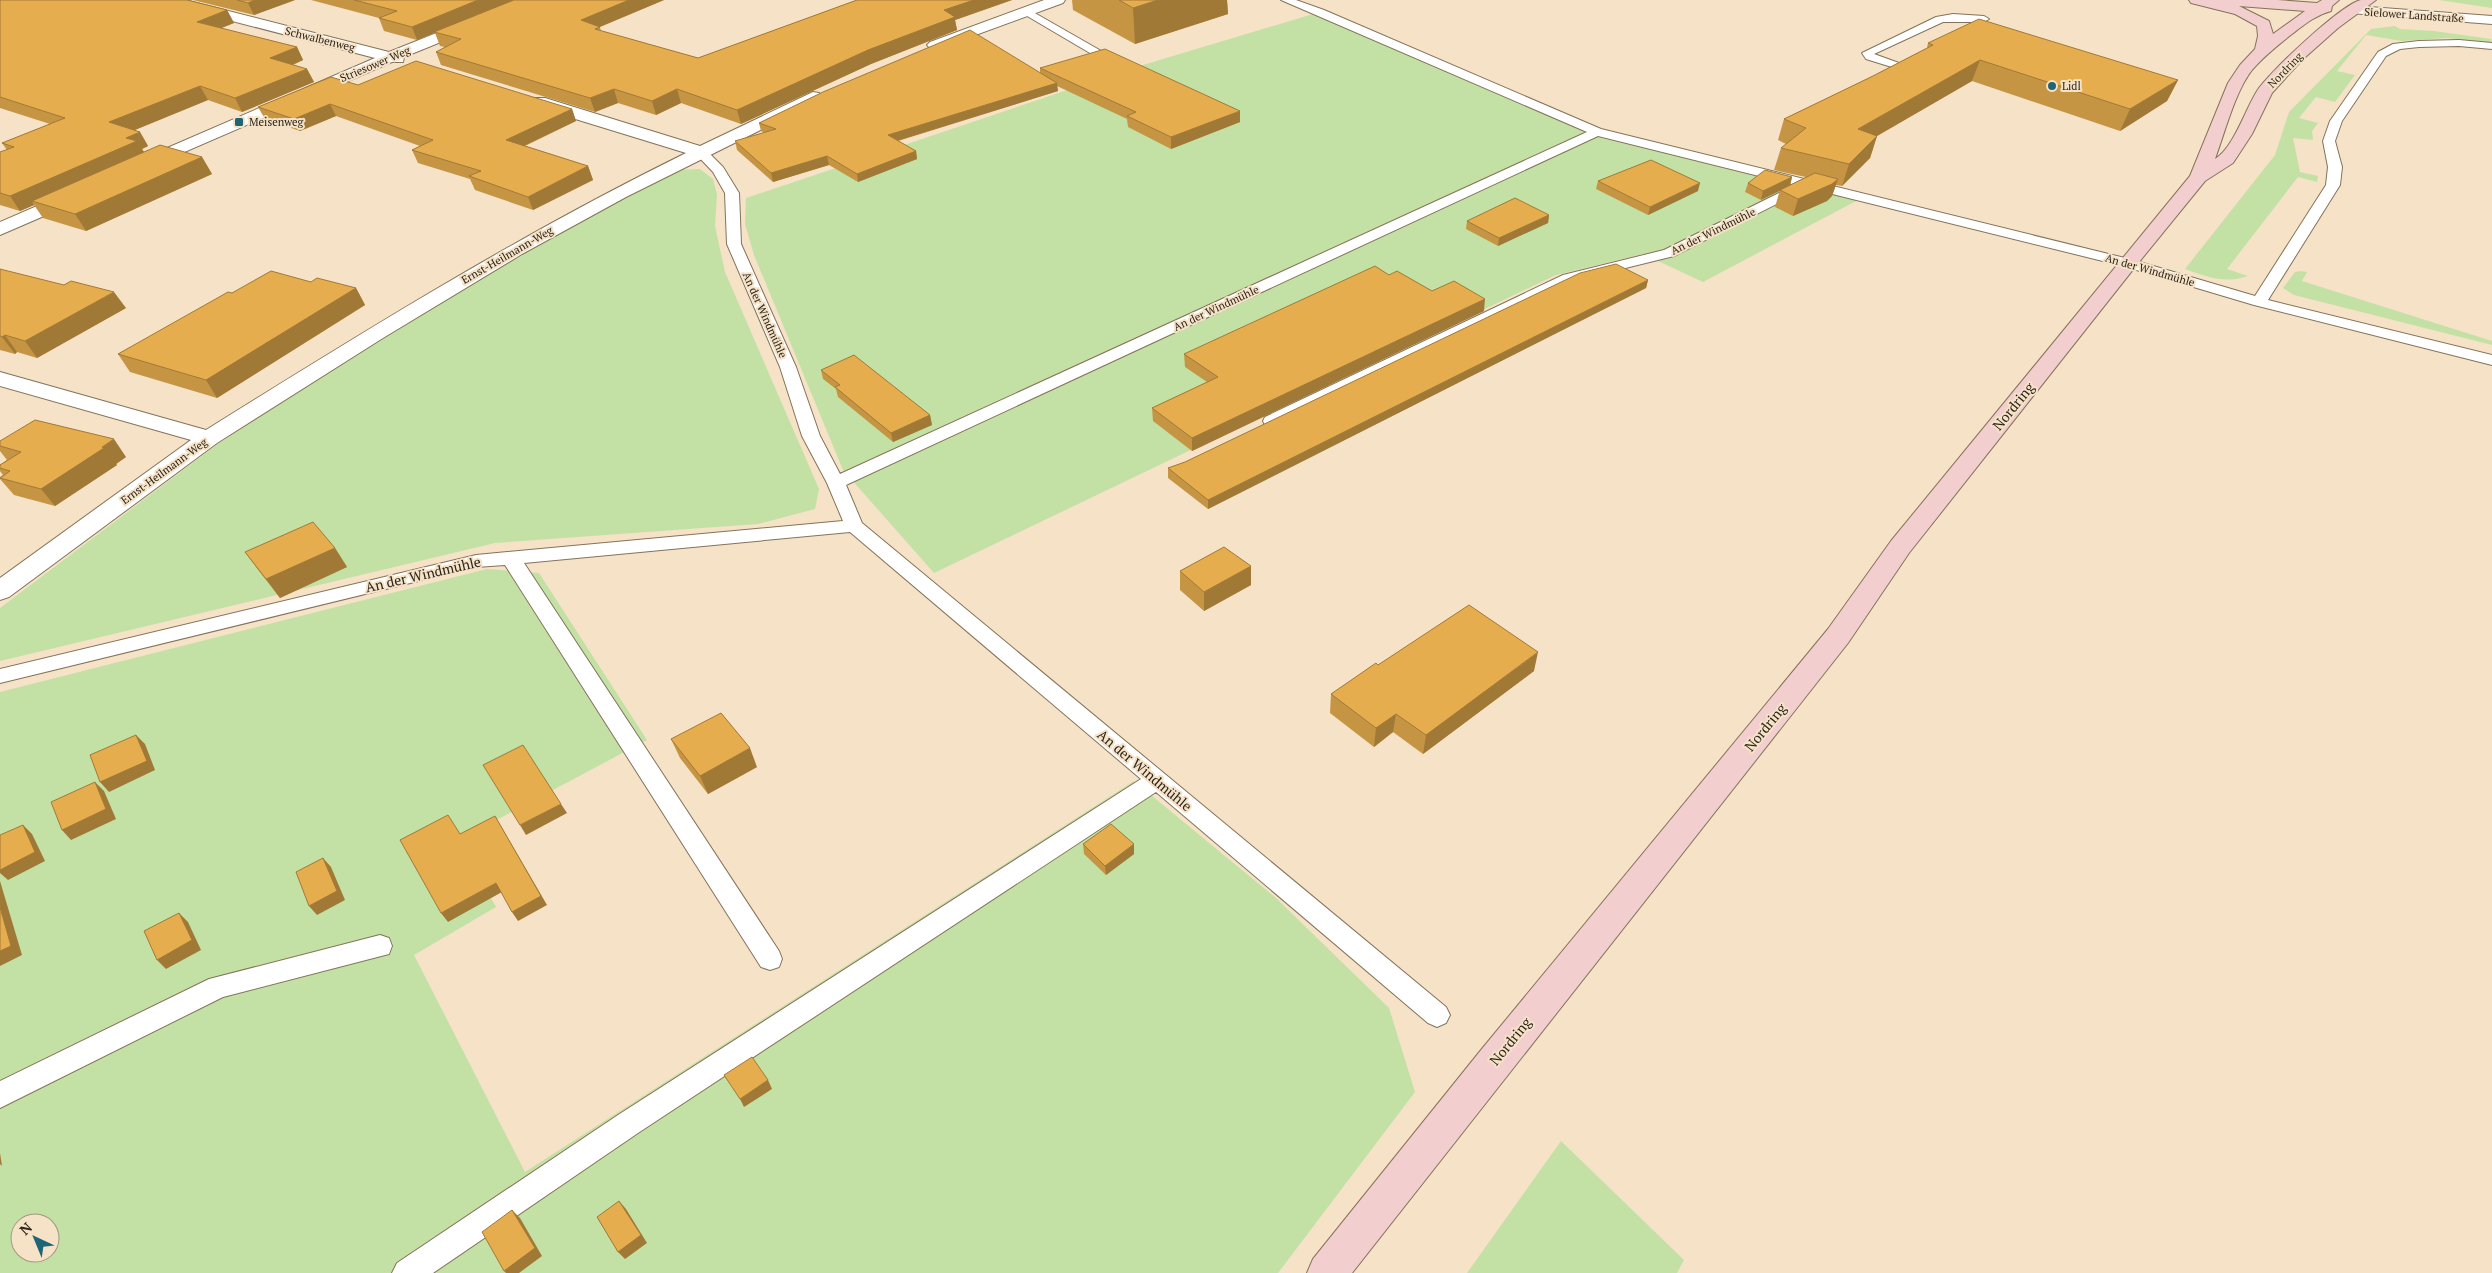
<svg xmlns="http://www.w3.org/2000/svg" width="2492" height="1273" font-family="'PT Serif',serif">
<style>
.green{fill:#c3e1a5;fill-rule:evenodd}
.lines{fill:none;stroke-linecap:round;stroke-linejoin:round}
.service-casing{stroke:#84735a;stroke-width:2}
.minor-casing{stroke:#84735a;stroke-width:2}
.tertiary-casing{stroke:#84735a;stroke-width:2}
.secondary-casing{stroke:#84735a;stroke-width:2}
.service{fill:#fff;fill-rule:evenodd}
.minor{fill:#fff;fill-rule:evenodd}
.tertiary{fill:#fff;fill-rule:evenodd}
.secondary{fill:#f2cecf;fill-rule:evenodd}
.wall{fill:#c69544}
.shaded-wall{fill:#a17937}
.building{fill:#e6ad4f;stroke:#a17937}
.poi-dot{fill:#1f6575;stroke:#f5e2c7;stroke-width:2}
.labels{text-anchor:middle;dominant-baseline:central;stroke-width:4;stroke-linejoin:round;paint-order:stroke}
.far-street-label{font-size:11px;fill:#2b241a;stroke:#f5e2c7}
.far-poi-label{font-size:11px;fill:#2b241a;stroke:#f5e2c7;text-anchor:start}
.street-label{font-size:14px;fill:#2b241a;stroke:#f5e2c7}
</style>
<rect width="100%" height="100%" fill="#f5e2c7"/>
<g class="green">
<polygon points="2439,0 2492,0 2492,8"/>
<polygon points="1313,14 1597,137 1858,200 1703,282 1643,254 1556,275 934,573 843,470 754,255 745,224 746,198 1133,68"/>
<path d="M2395 26 2400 29 2434 31 2491 39 2492 43 2447 38 2402 41 2366 35 2337 71 2355 75 2335 102 2316 97 2299 118 2318 123 2312 131 2313 140 2293 138 2300 172 2318 176 2317 182 2298 177 2227 269 2248 276C2226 284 2207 277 2185 269L2275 155 2289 112 2371 29Z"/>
<polygon points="700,169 713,179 717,195 715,226 725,272 819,489 815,509 758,524 495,543 0,661 0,608 219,443 382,338 522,254 673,170"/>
<polygon points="2301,271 2307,272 2302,281 2492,341 2492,345 2294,295 2283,288 2295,272"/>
<path d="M487 569 539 573 647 740 459 840 496 907 414 955 525 1172 1134 781 1276 898 1389 1008 1415 1092 1278 1273H0V692ZM20 1223H50V1253H20Z"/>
<polygon points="1561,1141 1684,1260 1677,1273 1467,1273"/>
</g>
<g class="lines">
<defs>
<g id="service">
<polygon points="1281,0 1296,0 1324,10 1601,129 2133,260 2255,296 2326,185 2328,167 2323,141 2330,121 2378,52 2393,44 2419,41 2459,40 2492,43 2492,49 2459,46 2419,47 2400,49 2386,56 2342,121 2335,141 2342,167 2340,185 2268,300 2492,355 2492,365 2254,305 2123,266 1808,188 1674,256 1573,281 1277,425 1265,425 1263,421 1265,417 1563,275 1664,250 1795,185 1598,136 846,485 862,523 1446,1007 1450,1015 1446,1023 1437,1027 1428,1023 1156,792 638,1133 433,1273 392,1273 397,1263 618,1115 1141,779 850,532 524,563 779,951 782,959 779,967 770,970 761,967 505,565 476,567 0,683 0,669 476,555 843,521 827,483 802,436 780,367 727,244 725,193 713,172 694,152 695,149 705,149 723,167 739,193 741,244 796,367 820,436 840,474 1587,132"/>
<polygon points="1026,8 1103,52 1105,54 1103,56 1095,56 1022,13 1022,9"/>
<polygon points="1953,14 1984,16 1989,19 1984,22 1943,22 1874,54 1899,63 1899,67 1895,68 1866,59 1862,53 1936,17"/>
<polygon points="380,935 389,938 392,946 389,954 223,997 0,1108 0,1081 209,979"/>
</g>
<g id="minor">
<polygon points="161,0 185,0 389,52 519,0 539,0 537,3 404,57 403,62 392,62 143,170 137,169 134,165 137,161 375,58 163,3"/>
<polygon points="1044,0 1065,0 1063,3 940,48 930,48 927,45 930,42"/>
<path d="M813 92 819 93 821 97 819 101 626 197 522 254 383 338 217 443 9 597 0 600V578L191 440 0 386V372L206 430C363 332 519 235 686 153L533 106 531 102 533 98H545L700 146Z"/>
<polygon points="74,190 81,192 83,196 81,200 0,235 0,222"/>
</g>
<polygon id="tertiary" points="2355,6 2492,16 2492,24 2350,13 2348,10"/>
<path id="secondary" d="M2189 0H2277L2317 3 2322 0H2339L2332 6 2331 11C2316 15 2305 24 2292 34 2278 45 2264 56 2252 70 2235 92 2225 132 2215 159 2234 147 2245 110 2257 91 2268 73 2343 3 2361 0 2366 0 2371 0 2376 0L2338 28 2302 60 2272 93 2252 134 2233 163 2205 181 2135 267 1909 553 1848 643 1352 1273H1307L1313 1259 1481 1050 1828 629 1891 541 2190 176 2228 83 2240 65 2255 49 2258 36 2257 26 2235 14 2191 3ZM2239 6 2305 11 2273 34 2269 21Z"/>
</defs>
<use href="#service" class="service-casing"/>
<use href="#minor" class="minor-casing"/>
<use href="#tertiary" class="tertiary-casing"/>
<use href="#secondary" class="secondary-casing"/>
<use href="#service" class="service"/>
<use href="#minor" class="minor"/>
<use href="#tertiary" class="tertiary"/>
<use href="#secondary" class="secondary"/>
</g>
<g class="wall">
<polygon points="0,0 227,10 234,23 221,28 297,47 303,60 293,65 307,69 314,82 242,112 208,100 134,130 140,132 148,146 142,149 144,152 202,157 212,174 86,231 43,218 34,205 20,211 0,205 0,152 7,150 2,143 50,124 0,108"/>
<polygon points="193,0 295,0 254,15"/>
<polygon points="311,0 664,0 600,27 601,31 698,58 857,0 1012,0 955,20 957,30 871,64 741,124 681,103 656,115 618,103 595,112 441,65 436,52 445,47 440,46 435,33 417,40 384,31 379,18"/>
<polygon points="1072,0 1227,0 1228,14 1135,44 1073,10"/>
<polygon points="1928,43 2178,80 2167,101 2120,131 1972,81 1877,136 1870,158 1842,186 1836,185 1832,196 1827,201 1793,216 1775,207 1780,190 1761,200 1745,192 1748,183 1792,177 1790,185 1806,177 1774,170 1781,148 1786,144 1778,140 1784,119 1873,76 1927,48"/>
<polygon points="1040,68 1240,122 1171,149 1128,127 1127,119 1057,86 1058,91 898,141 916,151 917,159 858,182 829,165 773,182 737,150 735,141 765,133 761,131 759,123 1040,73"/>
<polygon points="358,85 572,109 576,121 525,146 588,166 593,180 533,210 475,190 470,179 418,163 412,150 420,146 336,116 300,131 265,119 258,107"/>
<polygon points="1598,181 1698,191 1648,215 1596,189"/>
<polygon points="1549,215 1548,223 1498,246 1466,229 1467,221"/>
<polygon points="0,269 126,308 37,358 17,352 15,354 0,350"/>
<polygon points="1389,275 1484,311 1192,451 1153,421 1152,408 1207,382 1185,367 1184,354"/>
<polygon points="1648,280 1646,288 1208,509 1168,478 1168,468 1185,462"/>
<polygon points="311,282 356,288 365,305 217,398 130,372 118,354 232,293"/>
<polygon points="821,370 930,415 932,425 893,442 838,397 836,389 823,379"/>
<polygon points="0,441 126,457 116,464 117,465 55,506 14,495 0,479 0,477 3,475 0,471 0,465 7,460 0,451"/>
<polygon points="335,548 347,567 280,598 259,571 245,552"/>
<polygon points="1180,571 1251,585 1204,611 1180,590"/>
<polygon points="1378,665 1534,671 1423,754 1393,732 1374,747 1330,713 1331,694"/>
<polygon points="671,739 757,767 708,794 680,758"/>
<polygon points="1083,844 1134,854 1106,875 1084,854"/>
</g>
<g class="shaded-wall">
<polygon points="255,0 295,0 254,15 248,3"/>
<polygon points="478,0 514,0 417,40 412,27"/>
<polygon points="629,0 664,0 585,33 581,20"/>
<polygon points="974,0 1012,0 955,20 957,30 871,64 741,124 737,110 944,10"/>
<polygon points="1158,0 1227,0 1228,14 1135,44 1133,8"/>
<polygon points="227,10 234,23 204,35 197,22"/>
<polygon points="297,47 303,60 276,72 270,58"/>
<polygon points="1980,60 1972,81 1851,151 1858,129"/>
<polygon points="307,69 314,82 242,112 235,98"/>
<polygon points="2178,80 2167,101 2120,131 2130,109"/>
<polygon points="1057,83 1058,91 890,143 888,135"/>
<polygon points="200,86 208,100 118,137 109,122"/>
<polygon points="614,89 618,103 595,112 590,98"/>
<polygon points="677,89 681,103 656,115 652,101"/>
<polygon points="330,104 336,116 300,131 294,119"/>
<polygon points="572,109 576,121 511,152 506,140"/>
<polygon points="1240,111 1240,122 1171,149 1171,137"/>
<polygon points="140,132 148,146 142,149 146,155 32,201 34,205 20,211 10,196 126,138"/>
<polygon points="1877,136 1870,158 1842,186 1849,164"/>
<polygon points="916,151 917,159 858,182 857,174"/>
<polygon points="827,156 829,165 773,182 771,173"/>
<polygon points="202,157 212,174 86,231 75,214"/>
<polygon points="588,166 593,180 533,210 528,197"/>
<polygon points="1792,177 1790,186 1761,200 1763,191"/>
<polygon points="1838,179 1832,196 1827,201 1793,216 1798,199"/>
<polygon points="1700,183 1698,191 1648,215 1650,207"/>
<polygon points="1549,215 1548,223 1498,246 1499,238"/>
<polygon points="1648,280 1646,288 1208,509 1208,500"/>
<polygon points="356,288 365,305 217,398 206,380"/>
<polygon points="114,292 126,308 37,358 25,341"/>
<polygon points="1485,299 1484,311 1192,451 1192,438"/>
<polygon points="5,335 17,352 15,354 2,337"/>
<polygon points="930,415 932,425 893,442 891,433"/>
<polygon points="114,439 126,457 116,464 117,465 55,506 41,489"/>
<polygon points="335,548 347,567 280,598 266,579"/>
<polygon points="1251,566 1251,585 1204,611 1204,592"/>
<polygon points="1538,652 1534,671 1423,754 1426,735"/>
<polygon points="1396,714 1393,732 1374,747 1376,728"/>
<polygon points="136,735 145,744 155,770 109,792 100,782"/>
<polygon points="750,748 757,767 708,794 700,776"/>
<polygon points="95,782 104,791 116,819 71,840 62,830"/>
<polygon points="561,804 567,813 526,835 520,825"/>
<polygon points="495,816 547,905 518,921 512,912"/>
<polygon points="23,825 32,834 45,861 8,880 0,873 0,870"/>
<polygon points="1134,844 1134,854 1106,875 1105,866"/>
<polygon points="323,858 331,867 345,900 317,915 309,906"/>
<polygon points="0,881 22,955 0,966"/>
<polygon points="496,883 502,892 448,922 441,913"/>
<polygon points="179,913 188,922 201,950 166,969 157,960"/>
<polygon points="768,1080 772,1089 744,1107 740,1099"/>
<polygon points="0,1153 2,1166 0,1164"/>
<polygon points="619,1201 626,1209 647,1243 625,1259 618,1252"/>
<polygon points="512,1210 520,1218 542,1256 519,1273 506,1273 504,1271"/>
</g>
<g class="building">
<polygon points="0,0 187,0 227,10 197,22 297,47 270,58 307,69 235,98 200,86 109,122 140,132 126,138 137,141 10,196 0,193 0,152 14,147 2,143 65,118 0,97"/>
<polygon points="237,0 255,0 248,3"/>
<polygon points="354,0 478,0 412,27 379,18 397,11"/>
<polygon points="514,0 629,0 581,20 600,27 595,29 698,58 857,0 974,0 944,10 955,17 868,50 737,110 677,89 652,101 614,89 590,98 436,52 461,39 434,32"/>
<polygon points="1119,0 1158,0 1133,8"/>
<polygon points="1979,19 2178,80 2130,109 1980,60 1858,129 1877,136 1849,164 1781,148 1806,128 1784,119 1873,76 1933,45 1928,43"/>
<polygon points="970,30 1057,83 888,135 916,151 857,174 827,156 771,173 735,141 776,129 759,123 823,92"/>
<polygon points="1105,49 1240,111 1171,137 1127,116 1136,112 1040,68"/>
<polygon points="416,61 572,109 506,140 588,166 528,197 469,176 481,171 412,150 433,140 330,104 294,119 258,107 331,77 358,85"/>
<polygon points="160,145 202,157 75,214 32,201"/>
<polygon points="1651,160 1700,183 1650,207 1598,181"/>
<polygon points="1765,170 1792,177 1763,191 1748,183"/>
<polygon points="1815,173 1838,179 1832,184 1798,199 1780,190"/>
<polygon points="1515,198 1549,215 1499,238 1467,221"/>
<polygon points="1616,264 1648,280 1208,500 1168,468 1185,462 1580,273"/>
<polygon points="1375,266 1389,275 1397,271 1432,291 1454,281 1485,299 1192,438 1152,408 1218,377 1184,354"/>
<polygon points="0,269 64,285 71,281 114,292 25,341 5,335 2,337 0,336"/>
<polygon points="271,271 311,282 317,278 356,288 206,380 118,354 228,292 232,293"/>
<polygon points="854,355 930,415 891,433 835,387 840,385 821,370"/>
<polygon points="35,420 114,439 102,447 104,448 41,489 0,478 10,471 0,468 0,465 21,452 0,446 0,441"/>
<polygon points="313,522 335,548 266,579 245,552"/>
<polygon points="1224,547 1251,566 1204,592 1180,571"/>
<polygon points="1469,605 1538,652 1426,735 1396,714 1376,728 1331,694 1376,663 1378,665"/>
<polygon points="721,713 750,748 700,776 671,739"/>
<polygon points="136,735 147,761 100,782 90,755"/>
<polygon points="523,745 561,804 520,825 483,765"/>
<polygon points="95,782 106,809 62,830 51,802"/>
<polygon points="448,815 460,834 495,816 541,896 512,912 496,883 441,913 400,840"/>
<polygon points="1111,824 1134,844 1105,866 1083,844"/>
<polygon points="23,825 35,852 0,870 0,835"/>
<polygon points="323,858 337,891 309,906 296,872"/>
<polygon points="0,907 11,946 0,951"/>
<polygon points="179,913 192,940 157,960 144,931"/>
<polygon points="752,1057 768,1080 740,1099 724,1075"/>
<polygon points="619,1201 641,1235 618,1252 597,1217"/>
<polygon points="512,1210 535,1248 504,1271 482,1232"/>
</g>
<g class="poi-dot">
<circle cx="2052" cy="86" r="5"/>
<rect x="234" y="117" width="10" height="10" rx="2.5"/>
</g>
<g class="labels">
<g class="far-street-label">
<text transform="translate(2414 15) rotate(4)">Sielower Landstraße</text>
<text transform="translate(320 39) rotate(14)">Schwalbenweg</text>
<text transform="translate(375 64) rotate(-23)">Striesower Weg</text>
<text transform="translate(2285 70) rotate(-46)">Nordring</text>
<text transform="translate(1713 231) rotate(-26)">An der Windmühle</text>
<text transform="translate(507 255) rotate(-30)">Ernst-Heilmann-Weg</text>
<text transform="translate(2150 270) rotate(16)">An der Windmühle</text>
<text transform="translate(1216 308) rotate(-25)">An der Windmühle</text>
<text transform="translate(765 315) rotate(66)">An der Windmühle</text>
<text transform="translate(164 471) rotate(-36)">Ernst-Heilmann-Weg</text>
</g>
<g class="far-poi-label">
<text x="2062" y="86">Lidl</text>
<text x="249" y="122">Meisenweg</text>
</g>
<g class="street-label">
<text transform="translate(2013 406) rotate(-51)">Nordring</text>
<text transform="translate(423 574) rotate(-13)">An der Windmühle</text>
<text transform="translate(1765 727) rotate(-51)">Nordring</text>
<text transform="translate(1145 770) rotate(40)">An der Windmühle</text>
<text transform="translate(1510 1041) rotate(-51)">Nordring</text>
</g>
</g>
<g transform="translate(35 1238) rotate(316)"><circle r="24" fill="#f5e2c7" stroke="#a49682"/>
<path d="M0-4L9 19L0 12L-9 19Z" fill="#1f6575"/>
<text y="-8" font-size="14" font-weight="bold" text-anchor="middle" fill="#2b241a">N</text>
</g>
</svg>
